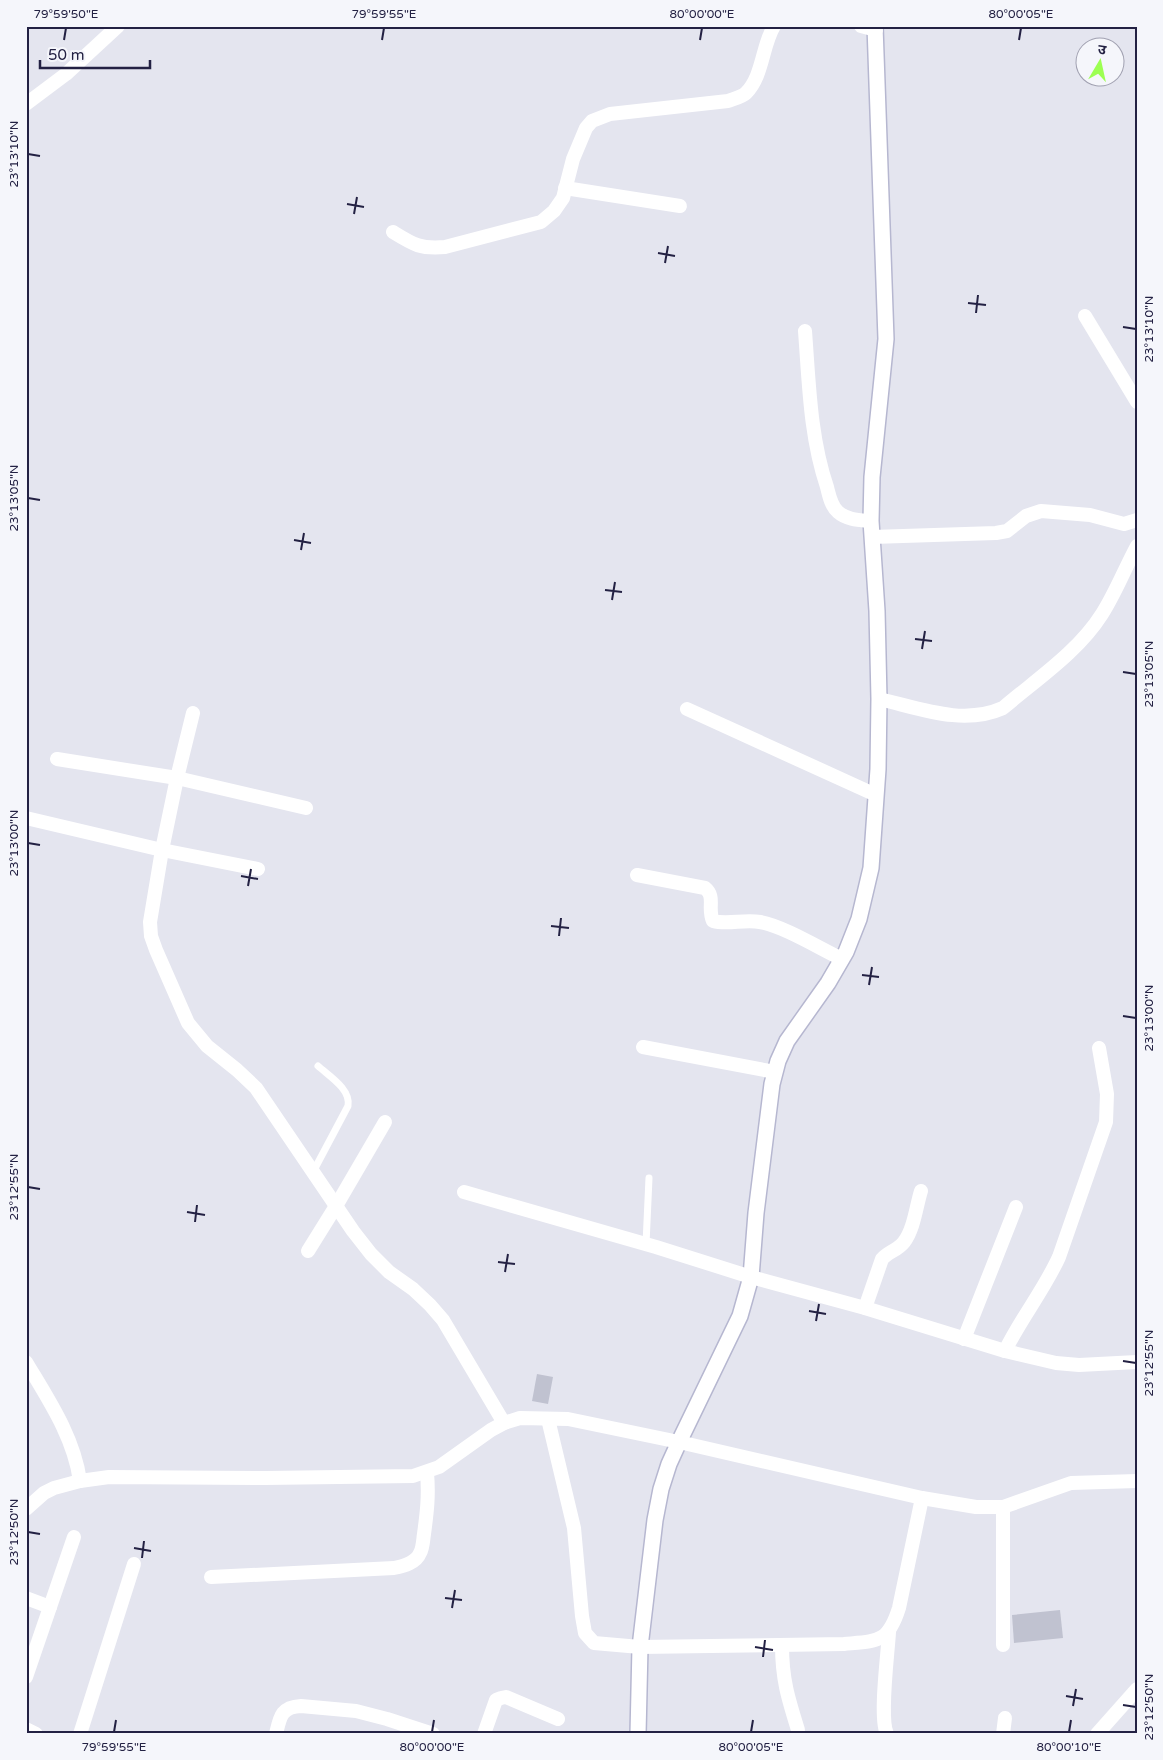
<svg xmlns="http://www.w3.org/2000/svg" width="1163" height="1760" font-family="'Varela Round','Noto Sans Devanagari',sans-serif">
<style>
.building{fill:#c0c2d0}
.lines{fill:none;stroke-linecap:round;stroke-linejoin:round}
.secondary-casing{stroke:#b6b7d0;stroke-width:18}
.lane{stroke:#fff;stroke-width:7}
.street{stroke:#fff;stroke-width:14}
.secondary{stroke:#fff;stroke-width:15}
.ticks{fill:none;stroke:#232143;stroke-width:2}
.neatline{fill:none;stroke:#232143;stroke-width:2}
.ticks-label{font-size:12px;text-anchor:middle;fill:#232143}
</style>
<rect width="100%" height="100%" fill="#e4e5ef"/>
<g class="building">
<polygon points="537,1374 553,1377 548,1404 532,1401"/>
<polygon points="1060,1610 1063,1638 1014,1643 1012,1615"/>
</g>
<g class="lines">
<defs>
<polyline id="secondary" points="638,1734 640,1647 655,1520 661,1489 669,1464 679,1442 740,1316 751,1277 756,1213 772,1084 778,1061 787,1041 828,983 846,952 859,919 871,868 878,769 879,699 877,611 871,521 872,477 886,339 875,26"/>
</defs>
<use href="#secondary" class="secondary-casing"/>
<g class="lane">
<path d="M313 1172 348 1106C351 1089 329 1076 318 1066"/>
<polyline points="646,1244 649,1178"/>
</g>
<g class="street">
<polyline points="861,26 876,30"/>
<polyline points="26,104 66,74 118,26"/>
<polyline points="565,188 680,206"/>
<path d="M393 232C414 245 420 249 445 247L541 222 554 211 563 198 573 159 586 128 592 121 610 114 728 101C733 99 742 97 746 93 763 76 762 46 774 26"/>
<polyline points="1085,316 1137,402"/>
<path d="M805 331C809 383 810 437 827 487 829 495 831 506 838 512 847 520 859 520 871 521"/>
<polyline points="872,537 996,533 1007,531 1026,516 1041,511 1090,515 1124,524 1137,520"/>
<path d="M879 699C919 708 963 726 1003 708 1037 679 1078 652 1102 614 1116 592 1125 568 1137 546"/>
<polyline points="687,709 876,795"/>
<polyline points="193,713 177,778 162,850 150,922 151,936 156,950 188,1023 207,1046 237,1070 256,1088 353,1231 371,1254 389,1272 413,1289 430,1305 443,1320 504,1423"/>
<polyline points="57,759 177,778 306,808"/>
<polyline points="26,818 162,850 258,869"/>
<path d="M637 875 705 888C716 897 707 908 713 921 728 925 744 919 760 922 783 926 819 948 842 959"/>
<polyline points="643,1047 775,1072"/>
<polyline points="464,1192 656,1247 751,1277 865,1308 1005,1351 1056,1363 1079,1365 1137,1362"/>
<polyline points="308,1251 336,1206 385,1122"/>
<path d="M865 1308 882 1259C888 1252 898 1250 904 1242 914 1229 916 1207 921 1191"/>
<polyline points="964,1339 1016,1207"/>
<path d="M1005 1351C1021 1318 1044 1290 1059 1257L1106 1122 1107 1094 1099 1048"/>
<path d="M26 1362C48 1399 74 1437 80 1481"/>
<path d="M548 1419 574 1528 582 1616 585 1633 594 1643 640 1647 844 1644C878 1641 888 1643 899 1608L922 1498"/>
<polyline points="26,1509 44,1493 54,1488 80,1481 109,1477 265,1478 413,1476 439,1467 491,1430 504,1423 520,1418 568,1419 679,1442 922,1498 976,1507 1003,1507 1071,1483 1137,1481"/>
<path d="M211 1577 394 1568C404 1566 416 1563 420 1553 423 1548 423 1540 424 1534 427 1512 429 1495 427 1473"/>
<polyline points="26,1598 50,1607"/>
<path d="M782 1645C782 1679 788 1698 798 1730"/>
<polyline points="1003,1645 1003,1507"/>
<polyline points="26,1677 74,1537"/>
<polyline points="26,1729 36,1734"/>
<polyline points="80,1734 134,1564"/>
<path d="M276 1734C280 1717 281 1707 301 1706L356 1711 387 1719 433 1734"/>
<polyline points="484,1734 496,1700 501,1698 506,1697 558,1719"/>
<path d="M887 1734C879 1718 888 1653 889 1632"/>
<polyline points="1003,1734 1005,1718"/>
<polyline points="1097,1734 1137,1689"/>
</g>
<use href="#secondary" class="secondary"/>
</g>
<path class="ticks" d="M64 40 66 28M382 40 384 28M700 40 702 28M1019 40 1021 28M28 154 40 156M347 204 364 207M354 214 357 197M658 253 675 256M665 263 668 246M968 303 986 305M976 313 978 295M1123 327 1136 329M28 498 40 500M294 540 311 543M301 550 304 533M605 590 622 592M612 600 615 582M915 639 932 641M922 649 925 631M1123 672 1136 674M28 843 40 845M241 876 258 879M248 886 251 869M551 926 569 928M559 936 561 918M862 975 879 977M869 985 872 967M1123 1016 1136 1018M28 1187 40 1189M187 1212 205 1215M195 1222 197 1205M498 1262 515 1264M505 1272 508 1254M809 1311 826 1314M816 1321 819 1304M1123 1361 1136 1363M28 1532 40 1534M134 1548 151 1551M142 1558 144 1541M445 1598 462 1600M452 1608 455 1590M755 1647 773 1650M763 1657 765 1640M1066 1696 1083 1699M1123 1705 1136 1707M1073 1706 1076 1689M114 1732 116 1720M432 1732 434 1720M751 1732 753 1720M1069 1732 1071 1720"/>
<rect width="1163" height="1760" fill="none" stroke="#f5f6fb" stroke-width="55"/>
<g transform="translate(1100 62) rotate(9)"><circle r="24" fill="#f5f6fb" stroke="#a1a1b1"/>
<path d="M0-4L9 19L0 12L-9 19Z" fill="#9cff52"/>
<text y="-8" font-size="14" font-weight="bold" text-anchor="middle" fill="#232143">उ</text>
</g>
<path d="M40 60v8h110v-8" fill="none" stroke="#232143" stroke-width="2.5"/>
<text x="48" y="60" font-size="15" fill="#232143" stroke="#f5f6fb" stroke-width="4" paint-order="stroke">50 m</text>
<rect x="28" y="28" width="1108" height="1704" class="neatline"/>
<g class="ticks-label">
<text x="66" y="18">79°59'50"E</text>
<text x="384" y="18">79°59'55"E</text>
<text x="702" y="18">80°00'00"E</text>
<text x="1021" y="18">80°00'05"E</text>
<text transform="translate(14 154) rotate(-90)" y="4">23°13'10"N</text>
<text transform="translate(1149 329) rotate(-90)" y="4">23°13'10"N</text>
<text transform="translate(14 498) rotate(-90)" y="4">23°13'05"N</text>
<text transform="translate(1149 674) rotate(-90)" y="4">23°13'05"N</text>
<text transform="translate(14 843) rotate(-90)" y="4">23°13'00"N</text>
<text transform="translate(1149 1018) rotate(-90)" y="4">23°13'00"N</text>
<text transform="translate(14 1187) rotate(-90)" y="4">23°12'55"N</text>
<text transform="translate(1149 1363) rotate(-90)" y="4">23°12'55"N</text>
<text transform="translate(14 1532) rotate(-90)" y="4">23°12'50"N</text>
<text transform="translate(1149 1707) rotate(-90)" y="4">23°12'50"N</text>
<text x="114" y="1751">79°59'55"E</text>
<text x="432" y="1751">80°00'00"E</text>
<text x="751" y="1751">80°00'05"E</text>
<text x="1069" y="1751">80°00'10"E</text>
</g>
</svg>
